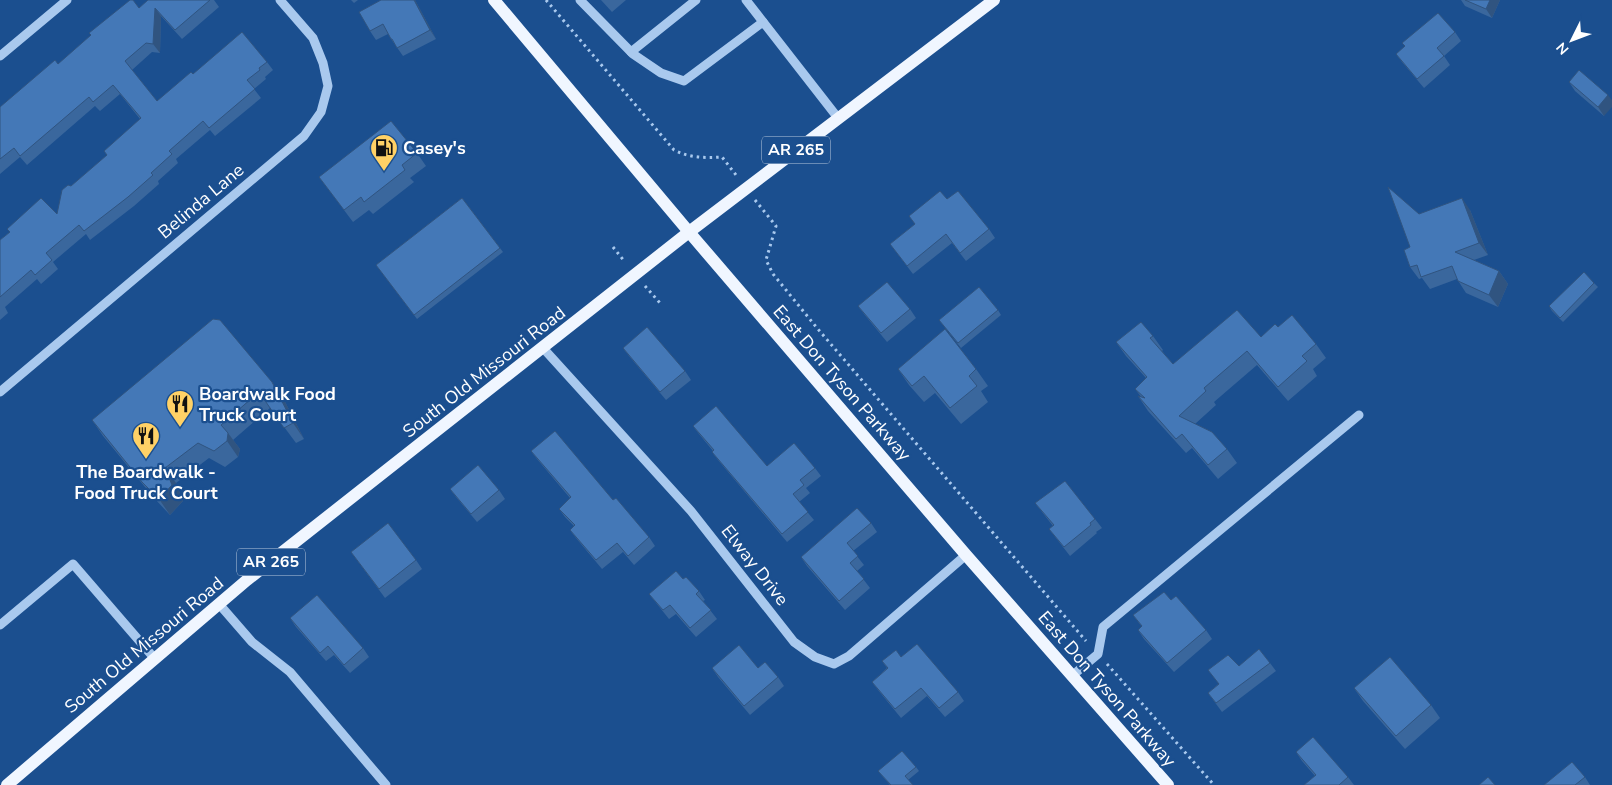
<svg xmlns="http://www.w3.org/2000/svg" width="1612" height="785" font-family="'Nunito Sans',sans-serif">
<style>
.lines{fill:none;stroke-linecap:round;stroke-linejoin:round}
.path{stroke:#a9c9ee;stroke-width:3;stroke-dasharray:2.5 4;stroke-linecap:butt}
.minor{stroke:#a9c9ee;stroke-width:9}
.major{stroke:#f0f6ff;stroke-width:12}
.wall{fill:#3a679d}
.shaded-wall{fill:#305480}
.building{fill:#4478b7;stroke:#305480}
.labels{text-anchor:middle;dominant-baseline:central;stroke-width:4.5;stroke-linejoin:round;paint-order:stroke}
.shield{fill:#1b4f8f;stroke:#bbcadd;stroke-width:1}
.shield-label{font-size:16px;font-weight:bold;fill:#fff}
.poi-label{font-size:18px;font-weight:bold;fill:#fff;stroke:#1b4f8f;text-anchor:start}
.street-label{font-size:18px;fill:#fff;stroke:#1b4f8f}
</style>
<rect width="100%" height="100%" fill="#1b4f8f"/>
<g class="lines">
<g class="path">
<path d="M546 0 674 150C689 158 705 158 722 157L736 175"/>
<polyline points="755,200 776,226 766,260 773,274 817,328 1086,641"/>
<polyline points="613,247 625,262"/>
<polyline points="645,286 660,303"/>
<polyline points="1107,664 1214,785"/>
</g>
<g class="minor">
<polyline points="580,0 633,54 661,73 684,81 763,22"/>
<polyline points="746,0 838,118"/>
<polyline points="631,52 696,0"/>
<polyline points="0,56 67,0"/>
<polyline points="543,348 691,511 794,642 815,657 834,664 849,656 966,555"/>
<polyline points="0,392 304,136 321,112 328,86 323,63 313,38 280,0"/>
<polyline points="219,604 252,642 290,672 386,785"/>
<polyline points="0,625 73,564 155,659"/>
<polyline points="1073,675 1098,654 1103,627 1359,415"/>
</g>
<g class="major">
<polyline points="494,0 689,232 966,555 1168,785"/>
<polyline points="7,785 247,580 689,232 994,0"/>
</g>
</g>
<g class="wall">
<polygon points="148,0 214,0 219,7 182,39 161,16 160,53 152,52 132,70 157,101 193,74 267,62 273,70 265,77 266,79 254,89 261,98 215,136 210,130 176,159 178,163 158,181 159,184 134,206 90,240 86,234 53,262 58,269 41,284 37,279 5,307 8,313 0,320 0,240 10,232 7,229 57,214 71,186 107,155 104,151 140,119 120,94 100,111 95,106 27,165 20,157 0,174 0,107 58,64 139,8"/>
<polygon points="351,0 358,0 354,3"/>
<polygon points="381,0 415,0 436,39 403,56 391,39 388,34 376,40 370,31"/>
<polygon points="601,0 626,0 612,12"/>
<polygon points="1461,0 1500,0 1492,18 1465,6"/>
<polygon points="1455,32 1461,41 1444,56 1450,65 1424,88 1402,62 1396,54"/>
<polygon points="1569,82 1608,95 1604,116 1575,91"/>
<polygon points="417,153 426,166 410,178 414,182 373,214 369,210 353,222 319,177"/>
<polygon points="462,198 503,252 417,319 376,265"/>
<polygon points="947,199 989,229 995,238 966,261 952,243 913,274 890,244 915,224 909,216"/>
<polygon points="1470,210 1488,255 1474,260 1499,271 1508,284 1498,307 1466,293 1457,279 1430,289 1422,278 1419,279 1410,267 1410,247 1419,214"/>
<polygon points="1594,283 1598,287 1563,322 1552,311 1549,306"/>
<polygon points="858,306 910,309 916,318 887,342 864,314"/>
<polygon points="998,310 1001,315 961,348 939,320"/>
<polygon points="1278,327 1316,344 1326,358 1313,369 1317,376 1288,401 1257,365 1214,402 1216,405 1195,424 1227,449 1237,463 1218,479 1192,448 1186,453 1148,411 1138,396 1142,398 1135,389 1146,378 1126,356 1116,342 1153,336 1163,350 1162,351 1173,364 1261,337"/>
<polygon points="623,348 685,371 691,380 666,400 629,356"/>
<polygon points="898,369 976,369 988,386 981,391 988,402 961,424 935,393 924,402 909,385"/>
<polygon points="272,382 283,398 304,439 296,443 270,408 233,440 240,449 238,457 225,467 209,458 176,483 183,501 170,515 154,498 103,436 92,420"/>
<polygon points="693,426 767,466 815,468 821,476 806,488 810,493 799,502 814,520 787,542 718,460 712,452 713,451 699,434"/>
<polygon points="531,451 613,500 649,537 655,546 634,565 623,552 602,569 576,538 570,530 574,526 565,517 559,509 570,498 537,459"/>
<polygon points="450,489 499,490 505,499 477,522 456,497"/>
<polygon points="1035,503 1095,519 1102,528 1096,532 1097,533 1070,556 1049,529 1053,526"/>
<polygon points="871,523 877,532 853,551 864,565 857,571 870,588 845,610 807,566 801,557"/>
<polygon points="351,552 416,560 422,569 385,598"/>
<polygon points="683,579 699,591 705,600 703,601 717,619 696,637 676,614 669,619 649,594"/>
<polygon points="1171,600 1206,630 1212,639 1174,672 1144,639 1138,630 1142,627 1133,615"/>
<polygon points="290,618 363,648 369,657 350,673 334,655 326,661 296,627"/>
<polygon points="901,657 958,692 964,701 945,717 927,696 901,718 878,690 872,682 887,668 882,661"/>
<polygon points="1270,663 1276,671 1222,712 1208,693 1239,666"/>
<polygon points="712,668 758,668 778,677 784,686 750,715 718,677"/>
<polygon points="1354,688 1431,705 1440,718 1405,749 1363,701"/>
<polygon points="1296,752 1348,777 1354,785 1304,785 1315,776 1302,761"/>
<polygon points="916,767 919,771 908,780 913,785 890,785 878,771"/>
<polygon points="1585,777 1590,785 1544,785"/>
</g>
<g class="shaded-wall">
<polygon points="414,0 415,0 436,39 430,30"/>
<polygon points="1490,0 1500,0 1492,18 1486,9"/>
<polygon points="155,8 161,16 160,53 153,44"/>
<polygon points="1608,95 1612,100 1612,107 1604,116 1598,107"/>
<polygon points="1462,198 1470,210 1488,255 1479,243"/>
<polygon points="1499,271 1508,284 1498,307 1489,295"/>
<polygon points="272,382 283,398 304,439 293,423"/>
<polygon points="228,433 240,449 238,457 227,441"/>
<polygon points="165,468 176,483 183,501 170,515 159,499"/>
</g>
<g class="building">
<polygon points="130,0 133,0 139,8 148,0 210,0 175,30 155,8 153,44 146,43 125,61 157,101 191,72 193,74 242,32 267,62 259,68 260,70 247,80 255,89 209,128 203,121 169,151 172,154 151,173 153,175 128,197 84,231 79,225 46,253 52,260 35,275 31,270 0,297 0,240 10,232 7,229 41,198 57,214 62,190 68,185 71,186 107,155 104,151 141,118 113,85 93,102 89,97 20,156 14,148 0,159 0,107 55,60 58,64 91,35 89,33"/>
<polygon points="381,0 414,0 430,30 397,48 392,39 391,39 383,24 370,31 359,12"/>
<polygon points="1465,0 1490,0 1486,9"/>
<polygon points="1438,13 1455,32 1437,48 1444,56 1417,79 1396,54 1405,46 1402,43"/>
<polygon points="1579,70 1608,95 1598,107 1569,82"/>
<polygon points="391,121 417,153 402,165 405,170 364,202 361,197 344,210 319,177"/>
<polygon points="1388,187 1419,214 1462,198 1479,243 1455,252 1499,271 1489,295 1458,281 1452,266 1421,277 1417,265 1410,267 1404,250 1410,247"/>
<polygon points="940,191 947,199 958,191 989,229 960,253 946,234 907,266 890,244 915,224 909,216"/>
<polygon points="462,198 500,248 414,315 376,265"/>
<polygon points="1584,272 1594,283 1560,318 1549,306"/>
<polygon points="887,282 910,309 881,333 858,306"/>
<polygon points="979,287 998,310 958,343 939,320"/>
<polygon points="1237,310 1261,337 1275,324 1278,327 1292,315 1316,344 1302,356 1307,361 1278,387 1247,351 1204,388 1206,391 1179,416 1212,432 1227,449 1208,465 1182,434 1176,439 1138,396 1145,398 1135,389 1147,377 1116,342 1141,322 1153,336 1150,338 1173,364"/>
<polygon points="213,319 220,320 272,382 293,423 284,428 259,392 221,425 228,433 227,441 214,451 198,443 165,468 172,485 159,499 142,482 92,420"/>
<polygon points="647,327 685,371 660,392 623,348"/>
<polygon points="945,329 976,369 969,376 977,386 950,408 924,376 912,386 898,369"/>
<polygon points="716,406 767,466 794,443 815,468 800,480 804,485 793,494 808,512 782,534 712,452 714,450 693,426"/>
<polygon points="555,431 613,500 616,498 649,537 628,556 617,543 596,560 570,530 575,525 559,509 571,497 531,451"/>
<polygon points="478,465 499,490 471,514 450,489"/>
<polygon points="1065,481 1095,519 1090,523 1091,525 1064,547 1049,529 1054,525 1035,503"/>
<polygon points="857,508 871,523 847,543 858,556 850,563 864,579 839,601 801,557"/>
<polygon points="388,523 416,560 379,589 351,552"/>
<polygon points="676,571 683,579 686,577 699,591 696,594 711,610 690,628 670,605 663,610 649,594"/>
<polygon points="1164,592 1171,600 1176,596 1206,630 1167,663 1138,630 1142,626 1133,615"/>
<polygon points="317,595 363,648 344,665 328,646 320,653 290,618"/>
<polygon points="917,644 958,692 939,708 921,688 895,709 872,682 888,668 882,661 896,650 901,657"/>
<polygon points="739,645 758,668 765,662 778,677 744,706 712,668"/>
<polygon points="1259,649 1270,663 1216,703 1208,693 1219,684 1208,670 1228,655 1239,666"/>
<polygon points="1390,657 1431,705 1396,736 1354,688"/>
<polygon points="1313,737 1348,777 1339,785 1304,785 1316,775 1296,752"/>
<polygon points="902,751 916,767 905,776 913,785 891,785 878,771"/>
<polygon points="1572,762 1585,777 1575,785 1544,785"/>
<polygon points="1488,777 1495,785 1479,785"/>
</g>
<defs>
<symbol id="fuel-pin" viewBox="-11 -11 22 30"><path d="M0 17L-7.5 6A9.5 9.5 0 1 1 7.5 6Z" fill="#ffd166" stroke="#1b4f8f"/><path d="M-5.5-6h7V0h2V4h1.3V-2.5L3-4.5l.8-.8L6-3V5H2.5V1h-1V6h-7ZM-4.2-4.7v3.2H.2V-4.7Z" fill="#111"/></symbol>
<symbol id="restaurant-pin" viewBox="-11 -11 22 30"><path d="M0 17L-7.5 6A9.5 9.5 0 1 1 7.5 6Z" fill="#ffd166" stroke="#1b4f8f"/><path d="M-5-6h1v4h1v-4h1v4h1v-4h1v5L-1.5 .5V6h-2V.5L-5-1ZM5-6V6H3V1.5H1.5Q1.5-4 5-6Z" fill="#111"/></symbol>
</defs>
<g fill-rule="evenodd">
<use href="#fuel-pin" x="368" y="132" width="32" height="43"/>
<use href="#restaurant-pin" x="164" y="388" width="32" height="43"/>
<use href="#restaurant-pin" x="130" y="420" width="32" height="43"/>
</g>
<g class="labels">
<g class="shield">
<rect x="762" y="136.5" width="68" height="27" rx="4"/>
<rect x="237" y="548.5" width="68" height="27" rx="4"/>
</g>
<g class="shield-label">
<text x="796" y="150">AR 265</text>
<text x="271" y="562">AR 265</text>
</g>
<g class="poi-label">
<text x="403" y="148">Casey's</text>
<text x="199" y="394">Boardwalk Food<tspan x="199" dy="21">Truck Court</tspan></text>
<text x="146" y="472" text-anchor="middle">The Boardwalk -<tspan x="146" dy="21">Food Truck Court</tspan></text>
</g>
<g class="street-label">
<text transform="translate(201 201) rotate(-40)">Belinda Lane</text>
<text transform="translate(484 372) rotate(-38)">South Old Missouri Road</text>
<text transform="translate(842 383) rotate(49)">East Don Tyson Parkway</text>
<text transform="translate(755 565) rotate(52)">Elway Drive</text>
<text transform="translate(144 645) rotate(-40)">South Old Missouri Road</text>
<text transform="translate(1107 689) rotate(49)">East Don Tyson Parkway</text>
</g>
</g>
<g transform="translate(1572 40) rotate(228)" stroke="#1b4f8f" stroke-width="4" paint-order="stroke">
<path d="M0-4L9 19L0 12L-9 19Z" fill="#ffffff"/>
<text y="-8" font-size="14" font-weight="bold" text-anchor="middle" fill="#ffffff">N</text>
</g>
</svg>
